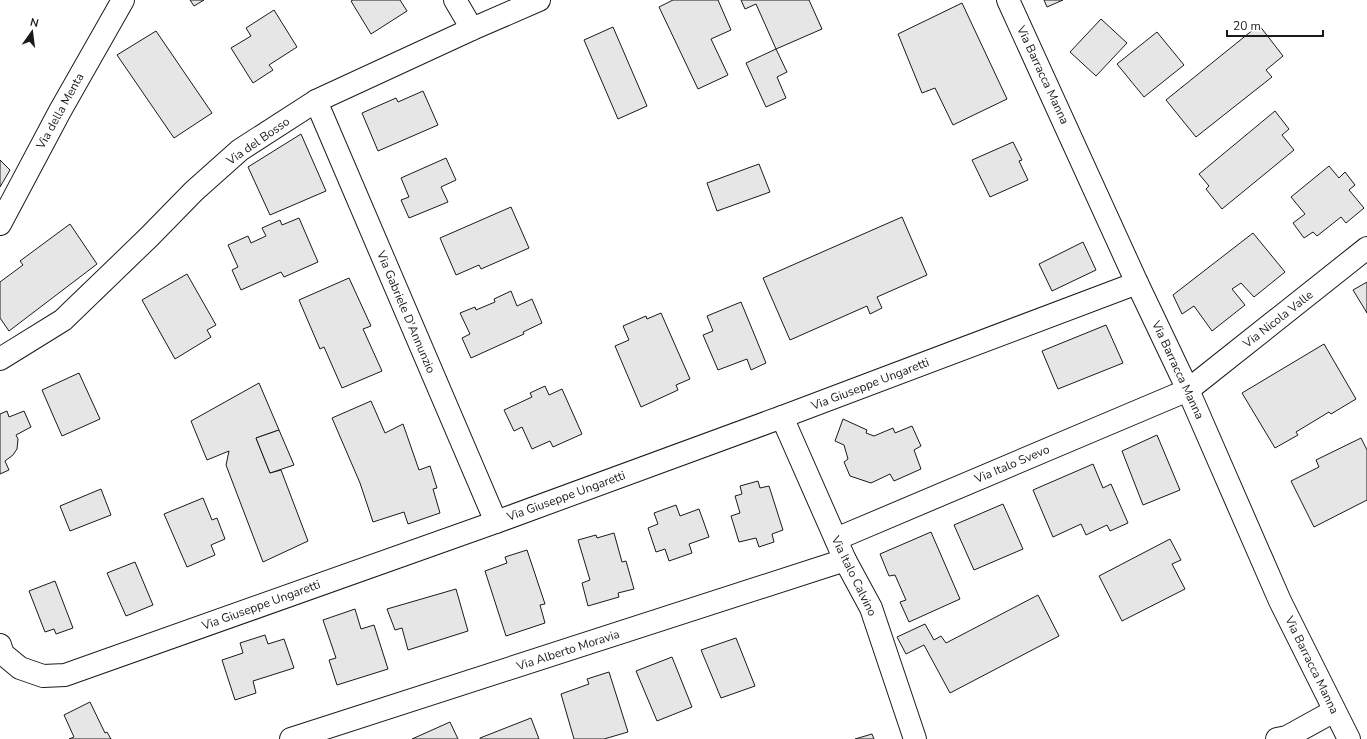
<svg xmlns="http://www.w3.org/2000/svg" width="1367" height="739" font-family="'Nunito Sans',sans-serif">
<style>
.building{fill:#e6e6e6;stroke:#1a1a1a}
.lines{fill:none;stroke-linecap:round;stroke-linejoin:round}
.street-casing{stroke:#1a1a1a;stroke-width:24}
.secondary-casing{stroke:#1a1a1a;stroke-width:24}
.street{stroke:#fff;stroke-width:22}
.secondary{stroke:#fff;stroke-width:22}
.labels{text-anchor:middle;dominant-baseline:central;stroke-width:3;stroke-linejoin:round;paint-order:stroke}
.street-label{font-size:12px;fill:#1a1a1a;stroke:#fff}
</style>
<rect width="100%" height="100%" fill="#fff"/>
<g class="building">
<polygon points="190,0 204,0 194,6"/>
<polygon points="353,0 400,0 407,11 371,34 351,1"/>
<polygon points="673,0 718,0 731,30 711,39 728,75 698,89 659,7"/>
<polygon points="741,0 809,0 822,29 776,49 756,4 745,9"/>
<polygon points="1044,0 1063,0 1047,7"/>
<polygon points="962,3 1007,99 953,125 935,88 922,93 898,34"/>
<polygon points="274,10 297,47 269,65 273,70 253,83 231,48 251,36 246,28"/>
<polygon points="1101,19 1127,43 1096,76 1070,52"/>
<polygon points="1259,25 1283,56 1266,70 1272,77 1196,137 1166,100"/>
<polygon points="613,27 647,106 618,119 584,40"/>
<polygon points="156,31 212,113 174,138 117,55"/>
<polygon points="1157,32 1184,65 1144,97 1117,64"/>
<polygon points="776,49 787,72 777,77 786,98 766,107 746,63"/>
<polygon points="423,91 438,125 378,151 362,113 396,98 398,102"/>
<polygon points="1275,111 1289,129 1282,135 1294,150 1222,209 1206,189 1209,186 1199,174"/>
<polygon points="301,134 326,191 270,215 248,167"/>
<polygon points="1013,142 1022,160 1019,161 1028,180 990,197 972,160"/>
<polygon points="446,158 456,180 441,187 448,202 409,218 401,200 409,197 401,178"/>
<polygon points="0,160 10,170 0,187"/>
<polygon points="759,164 770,192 717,211 707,183"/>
<polygon points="1329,166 1339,178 1345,172 1355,185 1349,190 1364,208 1346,223 1341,217 1317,236 1313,232 1304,238 1293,223 1305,214 1291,197"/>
<polygon points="511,207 529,248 481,269 479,265 456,275 440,238"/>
<polygon points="902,217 927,275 877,297 882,308 870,314 867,306 790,340 763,278"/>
<polygon points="299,218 318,262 284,277 281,272 241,290 232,270 238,267 228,245 248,236 251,243 266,236 262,228 280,220 282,225"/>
<polygon points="70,224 97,264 9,331 0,318 0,282 23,265 20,261"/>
<polygon points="1253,233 1285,272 1254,297 1241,283 1232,289 1245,305 1212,331 1194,306 1182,314 1173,295"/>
<polygon points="1083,242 1096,270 1052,291 1039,264"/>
<polygon points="187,274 216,325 207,330 211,337 175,359 142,300"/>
<polygon points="349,278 371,326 363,329 382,371 342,388 324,347 320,349 299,300"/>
<polygon points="1367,282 1367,313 1353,290"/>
<polygon points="511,291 517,306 532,299 542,323 523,332 524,334 471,358 462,338 470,334 460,313 475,307 476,310 495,302 494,299"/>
<polygon points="741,302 766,363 751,370 747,359 718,370 703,335 713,331 707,316"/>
<polygon points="661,313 690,379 676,385 678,390 641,407 615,346 629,340 623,326 646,316 647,319"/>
<polygon points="1106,325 1123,363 1058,389 1042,351"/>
<polygon points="1324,344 1356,399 1331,414 1329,412 1296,432 1298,435 1275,448 1242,393"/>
<polygon points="79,373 100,419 62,436 42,390"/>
<polygon points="259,383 279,430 256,438 270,473 281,470 308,541 263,562 226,465 229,451 207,460 191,421"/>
<polygon points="545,386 549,395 562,389 582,434 553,447 550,441 532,449 522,427 514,431 504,410 532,397 530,393"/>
<polygon points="371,401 385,433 403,424 419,470 430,466 437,488 433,489 440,513 408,524 404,512 373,522 360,483 332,418"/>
<polygon points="7,411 9,417 24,411 31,427 16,435 18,439 17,449 13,455 5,461 9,470 0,474 0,414"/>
<polygon points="843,419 867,430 866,433 874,436 893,428 895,433 912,426 921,446 914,450 921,469 894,481 890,474 871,483 850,476 844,462 848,459 844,445 835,441"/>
<polygon points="279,430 294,465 270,473 256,438"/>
<polygon points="1157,435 1180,490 1143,505 1122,451"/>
<polygon points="1361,438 1367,450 1367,500 1314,527 1291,481 1319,467 1316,460"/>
<polygon points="1093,464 1103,488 1111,484 1128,523 1110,531 1107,525 1086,535 1081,524 1053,537 1033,490"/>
<polygon points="758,481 760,488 769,486 783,530 772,534 774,542 759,547 756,538 739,542 731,516 740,513 735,496 742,494 740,486"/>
<polygon points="101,489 111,515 70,531 60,506"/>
<polygon points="203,498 212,520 217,518 225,539 211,545 215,555 187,567 164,514"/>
<polygon points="1003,504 1023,549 974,570 954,525"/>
<polygon points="676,505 680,516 699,509 709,537 689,544 692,553 669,561 665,549 656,552 648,528 658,524 654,513"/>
<polygon points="931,532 960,599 909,622 900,602 906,600 895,575 889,576 880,554"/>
<polygon points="614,533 622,562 626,561 634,589 618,593 619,597 588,606 582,583 590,580 578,540 596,535 597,538"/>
<polygon points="1170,539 1181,560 1172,564 1185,589 1122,621 1099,576"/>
<polygon points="527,550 545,604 540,605 545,623 506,636 485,571 507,563 505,557"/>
<polygon points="135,562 153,605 126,616 107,573"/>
<polygon points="55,581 73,628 56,634 54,629 45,632 29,591"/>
<polygon points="456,589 468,631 408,650 402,628 395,630 387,609"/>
<polygon points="1038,595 1059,636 950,693 924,645 906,654 897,637 925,624 934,640 941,636 946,643"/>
<polygon points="355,609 361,629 374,625 388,669 337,685 329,660 336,658 323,620"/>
<polygon points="265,635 268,644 284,639 294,668 253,681 256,693 235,700 222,660 243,653 240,643"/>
<polygon points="736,638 755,686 721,698 701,650"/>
<polygon points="672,657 692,707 657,721 636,671"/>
<polygon points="609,672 628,732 604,739 574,739 561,694 589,684 587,679"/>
<polygon points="90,702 105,733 107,732 111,739 69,739 74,737 64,715"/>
<polygon points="531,718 539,739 480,739 480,738"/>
<polygon points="450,722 458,739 412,739"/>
<polygon points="872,734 874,739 855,739"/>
</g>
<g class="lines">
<defs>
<g id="street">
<polyline points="455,0 472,29"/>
<polyline points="316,101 496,522"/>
<polyline points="0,359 63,320 149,237 194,191 240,150 316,101 472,29 539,0"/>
<polyline points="782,417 845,560 871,608 915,739"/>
<polyline points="836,539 1188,390 1367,248"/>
<polyline points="0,645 3,654 20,668 43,676 65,675 496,522 782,417 1137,283"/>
<polyline points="291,739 845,560"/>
<polyline points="1277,739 1287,737 1334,711"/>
</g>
<g id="secondary">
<polyline points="1008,0 1137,283 1188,390 1280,601 1349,739"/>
<polyline points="0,224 60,111 123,0"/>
</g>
</defs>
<use href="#street" class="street-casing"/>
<use href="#secondary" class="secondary-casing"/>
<use href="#street" class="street"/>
<use href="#secondary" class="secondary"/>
</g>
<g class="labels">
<g class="street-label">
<text transform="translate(1043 75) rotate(65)">Via Barracca Manna</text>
<text transform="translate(60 111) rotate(-61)">Via della Menta</text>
<text transform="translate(258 141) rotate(-35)">Via del Bosso</text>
<text transform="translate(406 312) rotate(67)">Via Gabriele D'Annunzio</text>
<text transform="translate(1278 319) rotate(-38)">Via Nicola Valle</text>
<text transform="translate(1178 370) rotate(65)">Via Barracca Manna</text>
<text transform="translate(870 384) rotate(-21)">Via Giuseppe Ungaretti</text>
<text transform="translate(1012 464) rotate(-23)">Via Italo Svevo</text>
<text transform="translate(566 496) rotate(-20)">Via Giuseppe Ungaretti</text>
<text transform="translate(854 576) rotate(64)">Via Italo Calvino</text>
<text transform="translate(261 605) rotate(-20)">Via Giuseppe Ungaretti</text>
<text transform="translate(568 650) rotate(-18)">Via Alberto Moravia</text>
<text transform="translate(1312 665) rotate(64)">Via Barracca Manna</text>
</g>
</g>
<g transform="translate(32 32) rotate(14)" stroke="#ffffff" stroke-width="3" paint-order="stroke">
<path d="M0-3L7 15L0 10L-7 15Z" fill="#1a1a1a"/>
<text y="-6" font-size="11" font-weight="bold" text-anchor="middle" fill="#1a1a1a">N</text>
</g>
<path d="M1227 30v6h96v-6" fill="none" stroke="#1a1a1a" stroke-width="2"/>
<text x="1233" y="30" font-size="12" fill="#1a1a1a" stroke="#ffffff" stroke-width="3" paint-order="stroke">20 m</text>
</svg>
